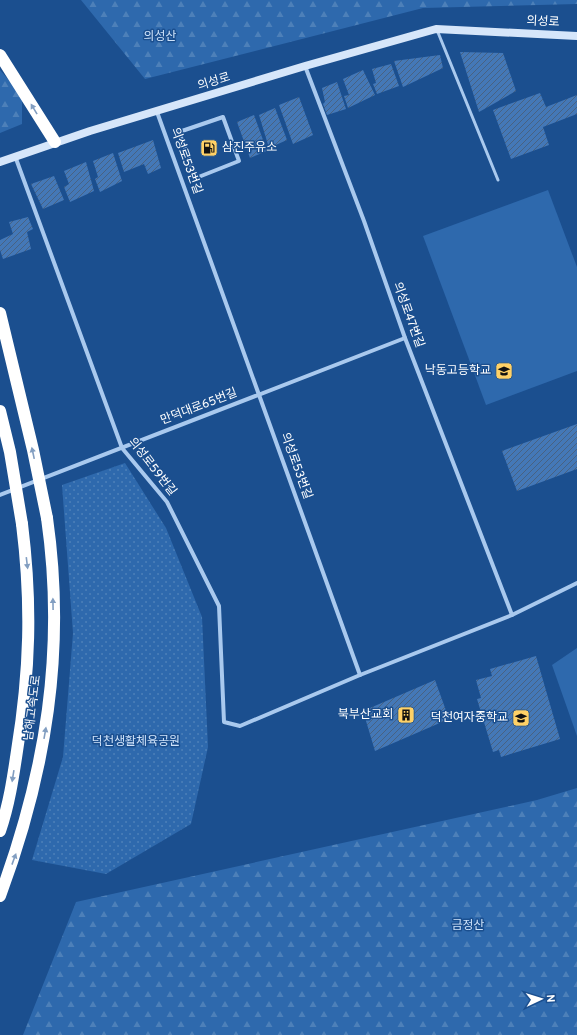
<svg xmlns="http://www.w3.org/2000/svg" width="577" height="1035" font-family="Overpass,'Noto Sans KR',sans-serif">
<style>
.green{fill:#2e69ad}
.forest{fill:url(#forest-firs)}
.park{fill:url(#park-dots)}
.building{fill:url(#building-hatch)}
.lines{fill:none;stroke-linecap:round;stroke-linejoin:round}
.lane{stroke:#a9c9ee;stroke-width:3}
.street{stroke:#a9c9ee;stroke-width:4}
.secondary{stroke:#d6e6fa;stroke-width:8}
.highway{stroke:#fff;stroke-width:12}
.highway-bridge{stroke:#fff;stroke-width:12}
.oneway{fill:#829ec1}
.labels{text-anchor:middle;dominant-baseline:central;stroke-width:3;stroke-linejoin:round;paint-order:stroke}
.street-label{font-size:12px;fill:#fff;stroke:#1b4f8f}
.park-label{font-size:12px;fill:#cfe3fa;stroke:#1b4f8f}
.poi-label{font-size:12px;fill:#fff;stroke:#1b4f8f;text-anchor:end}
</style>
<defs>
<pattern id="forest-firs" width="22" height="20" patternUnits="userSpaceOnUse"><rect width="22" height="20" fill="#2e69ad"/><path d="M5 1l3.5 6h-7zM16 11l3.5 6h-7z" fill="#4d80b9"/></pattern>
<pattern id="park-dots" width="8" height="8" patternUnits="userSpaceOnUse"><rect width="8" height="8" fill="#2e69ad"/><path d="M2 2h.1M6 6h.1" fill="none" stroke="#4d80b9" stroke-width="1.8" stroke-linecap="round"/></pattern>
<pattern id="building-hatch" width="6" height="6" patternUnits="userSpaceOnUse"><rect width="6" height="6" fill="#4478b7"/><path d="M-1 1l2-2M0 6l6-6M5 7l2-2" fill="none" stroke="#486282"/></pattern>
</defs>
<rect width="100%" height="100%" fill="#1b4f8f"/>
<g class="green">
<polygon points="548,190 577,267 577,371 486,405 423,236"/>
<polygon points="577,648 577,736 552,665"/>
</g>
<g class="forest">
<polygon points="81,0 577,0 577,4 423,8 145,79"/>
<polygon points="0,70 22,95 22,124 0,133"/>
<polygon points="577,788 577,1035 23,1035 76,902 537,800"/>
</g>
<polygon class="park" points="125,463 166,528 202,617 208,747 191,824 106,874 32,860 63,757 73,633 62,485"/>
<g class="building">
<polygon points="460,52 503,53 516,91 479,112"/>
<polygon points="440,55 443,68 403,87 394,61"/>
<polygon points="391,64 399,86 377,94 373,84 376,83 372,69"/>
<polygon points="363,70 375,95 348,108 344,96 349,95 343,79"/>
<polygon points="337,82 346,109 327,115 323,104 325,102 322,88"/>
<polygon points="540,93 546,107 577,95 577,114 543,127 549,145 511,159 493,110"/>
<polygon points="299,97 313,135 293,144 279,105"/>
<polygon points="275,108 287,140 269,148 259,115"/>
<polygon points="254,115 267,151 250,158 237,122"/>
<polygon points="153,140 161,168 148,174 144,164 124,172 118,153"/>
<polygon points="113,153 122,181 100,192 95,179 98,177 93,161"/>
<polygon points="86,162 94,191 70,202 64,187 69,184 64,171"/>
<polygon points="54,176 64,200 43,209 31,184"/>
<polygon points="28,217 33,229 27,232 31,249 3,259 0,250 0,240 13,234 9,222"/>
<polygon points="577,424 577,469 517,491 502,451"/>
<polygon points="536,656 560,739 501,757 499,750 493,752 477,699 481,698 476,680 492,676 490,669"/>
<polygon points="435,680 449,719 375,751 363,711"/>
</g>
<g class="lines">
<polyline class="lane" points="437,30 498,180"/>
<g class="street">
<polyline points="305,66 364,221 405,338 512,615"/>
<polyline points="157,112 360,675"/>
<polygon points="223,117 239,161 196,178 179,132"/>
<polyline points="15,156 122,448 167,502 219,606 224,722 240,726 360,675 512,615 577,583"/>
<polyline points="0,495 405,338"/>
</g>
<polyline class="secondary" points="0,162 90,131 305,66 436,29 577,36"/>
<g class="highway">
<polyline points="0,55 55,142"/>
<path d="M0 831C9 805 13 778 17 751 30 671 32 604 22 524"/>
<path d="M0 896C46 772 66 650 47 518"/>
</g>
<g class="highway-bridge">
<polyline points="0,313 33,450 47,518"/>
<polyline points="0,411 10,452 22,524"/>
</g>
</g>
<defs><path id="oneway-solid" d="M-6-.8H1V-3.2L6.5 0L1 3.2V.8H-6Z"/></defs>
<g class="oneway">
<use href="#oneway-solid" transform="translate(34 109) rotate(-121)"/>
<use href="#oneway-solid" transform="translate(33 453) rotate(-102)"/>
<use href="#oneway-solid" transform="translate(27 563) rotate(83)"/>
<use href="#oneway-solid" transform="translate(53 604) rotate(-91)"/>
<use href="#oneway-solid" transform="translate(45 733) rotate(-80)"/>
<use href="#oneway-solid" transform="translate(13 776) rotate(99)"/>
<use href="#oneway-solid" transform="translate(14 859) rotate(-70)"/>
</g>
<defs>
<symbol id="fuel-square" viewBox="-11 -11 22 22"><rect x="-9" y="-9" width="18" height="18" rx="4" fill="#ffd166" stroke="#1b4f8f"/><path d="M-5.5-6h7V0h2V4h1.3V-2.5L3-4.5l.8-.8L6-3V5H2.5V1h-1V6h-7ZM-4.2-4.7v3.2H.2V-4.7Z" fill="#111"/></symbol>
<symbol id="school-square" viewBox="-11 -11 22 22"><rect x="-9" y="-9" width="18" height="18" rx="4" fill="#ffd166" stroke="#1b4f8f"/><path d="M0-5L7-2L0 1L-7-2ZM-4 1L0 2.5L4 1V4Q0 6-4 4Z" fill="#111"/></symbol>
<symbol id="building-square" viewBox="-11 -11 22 22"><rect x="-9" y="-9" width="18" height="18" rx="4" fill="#ffd166" stroke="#1b4f8f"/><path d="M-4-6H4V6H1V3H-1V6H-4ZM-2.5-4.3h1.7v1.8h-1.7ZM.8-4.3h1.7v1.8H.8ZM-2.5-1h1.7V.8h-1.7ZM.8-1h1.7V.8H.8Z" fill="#111"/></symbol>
</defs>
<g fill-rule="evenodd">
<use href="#fuel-square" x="199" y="138" width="20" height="20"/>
<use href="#school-square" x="494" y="361" width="20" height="20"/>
<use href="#building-square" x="396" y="705" width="20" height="20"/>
<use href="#school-square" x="511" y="708" width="20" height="20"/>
</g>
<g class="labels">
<g class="street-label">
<text transform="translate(543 22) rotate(3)">의성로</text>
<text transform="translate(214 82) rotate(-17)">의성로</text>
<text transform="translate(186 161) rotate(70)">의성로53번길</text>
<text transform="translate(408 315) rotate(70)">의성로47번길</text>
<text transform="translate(199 407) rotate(-21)">만덕대로65번길</text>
<text transform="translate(296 466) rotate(70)">의성로53번길</text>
<text transform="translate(152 467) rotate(52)">의성로59번길</text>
<text transform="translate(33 708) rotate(-83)">남해고속도로</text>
</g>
<g class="park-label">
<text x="160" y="37">의성산</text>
<text x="136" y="742">덕천생활체육공원</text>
<text x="468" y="926">금정산</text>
</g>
<g class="poi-label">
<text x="222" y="148" text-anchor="start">삼진주유소</text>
<text x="491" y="371">낙동고등학교</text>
<text x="393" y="715">북부산교회</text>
<text x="508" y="718">덕천여자중학교</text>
</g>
</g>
<g transform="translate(541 999) rotate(86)" stroke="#1b4f8f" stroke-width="3" paint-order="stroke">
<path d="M0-3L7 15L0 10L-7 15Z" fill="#ffffff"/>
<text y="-6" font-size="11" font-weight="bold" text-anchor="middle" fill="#ffffff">N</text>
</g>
</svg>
